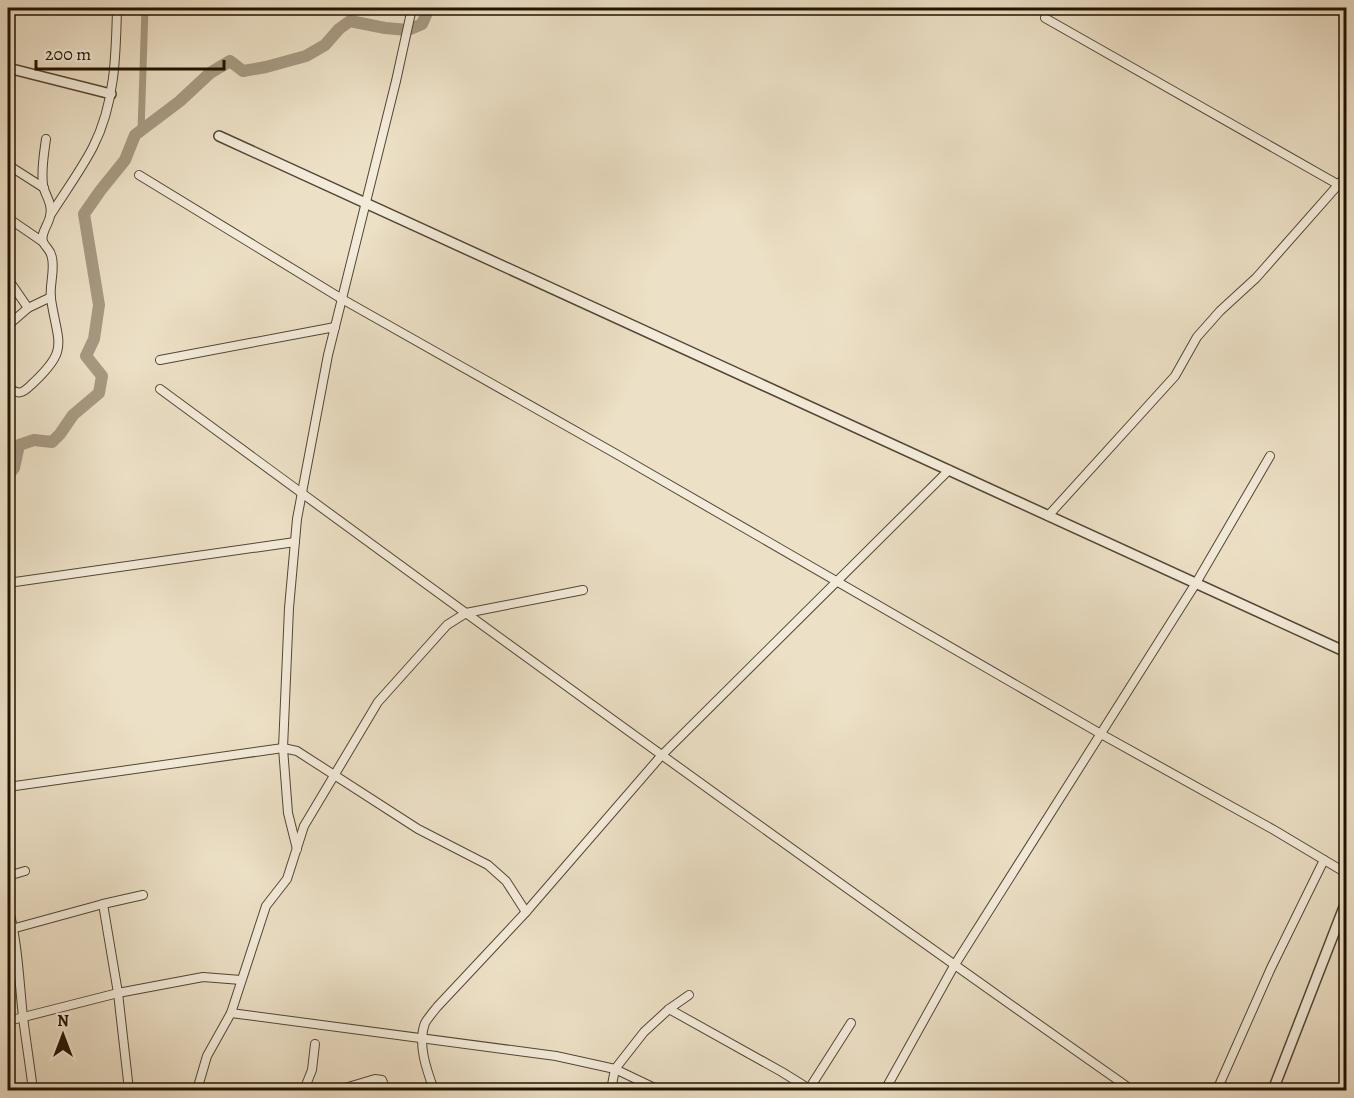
<svg xmlns="http://www.w3.org/2000/svg" width="1354" height="1098" font-family="Alegreya,serif">
<style>
.lines{fill:none;stroke-linecap:round;stroke-linejoin:round}
.canal{stroke:#a79a83;stroke-width:7}
.river{stroke:#a79a83;stroke-width:12}
.minor-casing{stroke:#544632;stroke-width:10}
.tertiary-casing{stroke:#544632;stroke-width:12}
.minor{stroke:#f3ebda;stroke-width:8}
.tertiary{stroke:#f3ebda;stroke-width:9}
</style>
<rect width="100%" height="100%" fill="#ece0c6"/>
<filter id="stains"><feTurbulence type="fractalNoise" baseFrequency=".00333" numOctaves="4"/><feColorMatrix values="0 0 0 0 .2 0 0 0 0 .09 0 0 0 0 .02 0 0 0 .5 -.17"/></filter>
<radialGradient id="worn" r=".72"><stop offset=".6" stop-color="#630" stop-opacity="0"/><stop offset="1" stop-color="#630" stop-opacity=".3"/></radialGradient>
<g class="lines">
<polyline class="canal" points="141,131 145,8"/>
<polyline class="river" points="8,476 14,468 19,445 34,440 52,442 60,434 73,415 99,393 102,376 86,356 94,339 99,305 84,214 100,191 125,160 135,135 180,101 210,73 230,61 243,71 266,67 306,56 325,45 339,29 350,21 385,28 408,30 422,24 429,8"/>
<defs>
<g id="minor">
<polyline points="1045,18 1346,189"/>
<polyline points="8,165 44,188"/>
<polyline points="139,175 342,299 618,455 1101,734 1274,830 1346,873"/>
<path d="M51 214C65 192 81 170 93 147 115 104 116 55 117 8"/>
<polyline points="8,218 43,242"/>
<polyline points="8,279 28,308"/>
<polyline points="8,324 13,321 28,308 51,297"/>
<polyline points="160,360 335,327"/>
<path d="M8 387C18 395 22 394 31 385 70 349 58 345 51 299 49 286 55 271 52 258 51 250 46 248 43 242 40 233 49 224 50 216 53 203 45 196 43 185 41 169 44 154 46 139"/>
<path d="M160 389C482 626 805 861 1132 1090"/>
<polyline points="1048,516 1175,376 1197,337 1220,311 1256,278 1346,176"/>
<polyline points="8,583 295,542"/>
<polyline points="8,787 283,748 297,751 418,829 488,865 506,881 526,912"/>
<polyline points="297,849 288,813 283,748 289,608 297,519 328,355 396,81 412,8"/>
<polyline points="8,876 25,871"/>
<polyline points="103,904 118,993 129,1090"/>
<path d="M8 907C18 943 19 980 23 1017 26 1041 30 1066 33 1090"/>
<polyline points="8,930 103,904 143,895"/>
<polyline points="669,1009 782,1072 811,1090"/>
<polyline points="231,1013 556,1056 615,1069 659,1090"/>
<polyline points="8,1021 118,993 203,977 241,980"/>
<polyline points="809,1089 851,1023"/>
<polyline points="197,1090 207,1056 231,1013 266,906 287,879 304,826 378,702 447,625 466,613 583,590"/>
<polyline points="304,1090 312,1070 315,1044"/>
<polyline points="338,1090 375,1079 382,1080 386,1090"/>
<path d="M434 1090C427 1071 417 1044 425 1023 428 1018 433 1012 437 1007L526 912 661 756 949 470"/>
<polyline points="611,1090 615,1069 644,1032 669,1009 689,995"/>
<polyline points="885,1090 954,966 1196,583 1270,456"/>
<polyline points="1217,1090 1271,968 1324,860"/>
</g>
<g id="tertiary">
<polyline points="8,68 111,94"/>
<polyline points="219,136 1346,652"/>
<polyline points="1273,1090 1346,902"/>
</g>
</defs>
<use href="#minor" class="minor-casing"/>
<use href="#tertiary" class="tertiary-casing"/>
<use href="#minor" class="minor"/>
<use href="#tertiary" class="tertiary"/>
</g>
<rect width="1354" height="1098" fill="none" stroke="#ece0c6" stroke-width="30"/>
<rect x="9" y="9" width="1336" height="1080" fill="none" stroke="#221300" stroke-width="3"/>
<rect x="15" y="15" width="1324" height="1068" fill="none" stroke="#221300" stroke-width="1.5"/>
<g transform="translate(63 1035)" stroke="#f3ebda" stroke-width="4.5" paint-order="stroke">
<path d="M0-4.5L10 22L0 15L-10 22Z" fill="#221300"/>
<text y="-9" font-size="16" font-weight="bold" text-anchor="middle" fill="#221300">N</text>
</g>
<path d="M36 60v9h188v-9" fill="none" stroke="#221300" stroke-width="3"/>
<text x="45" y="60" font-size="18" fill="#221300" stroke="#f3ebda" stroke-width="4.5" paint-order="stroke">200 m</text>
<rect width="100%" height="100%" filter="url(#stains)"/>
<rect width="100%" height="100%" fill="url(#worn)"/>
</svg>
